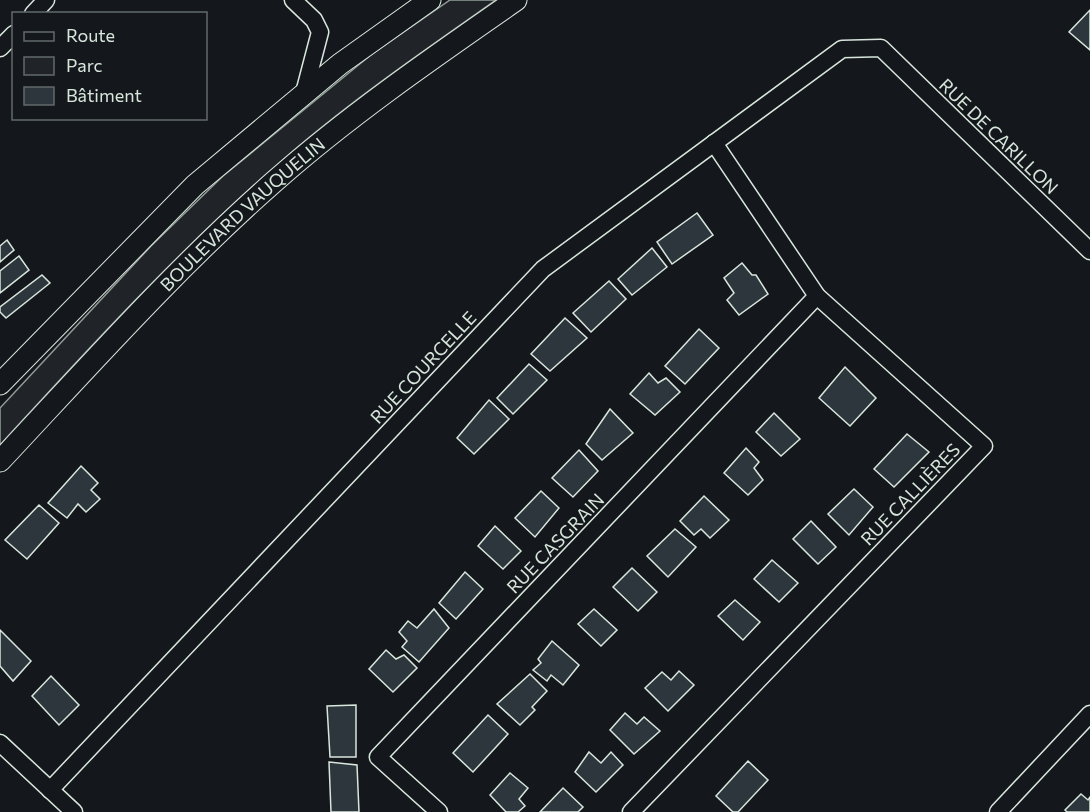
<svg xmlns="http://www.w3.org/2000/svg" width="1090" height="812" font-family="Commissioner,sans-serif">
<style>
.green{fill:#202428;stroke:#939e99;stroke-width:1.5}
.building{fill:#2c363c;stroke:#d8e6dc;stroke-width:1.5}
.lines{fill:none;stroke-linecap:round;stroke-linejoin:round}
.minor-casing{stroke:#d8e6dc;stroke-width:19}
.tertiary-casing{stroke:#d8e6dc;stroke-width:23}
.minor{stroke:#14181c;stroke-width:16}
.tertiary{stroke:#14181c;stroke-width:21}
.labels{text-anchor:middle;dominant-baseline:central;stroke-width:4.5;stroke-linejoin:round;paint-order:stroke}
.street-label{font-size:18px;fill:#d8e6dc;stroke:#14181c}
</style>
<rect width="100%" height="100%" fill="#14181c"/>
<path class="green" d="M450 0H496C422 52 346 104 278 164 179 250 89 348 0 445V408L151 246 223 176 372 54Z"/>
<g class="building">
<polygon points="1090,10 1090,50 1069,32"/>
<polygon points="697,213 713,235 672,264 657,242"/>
<polygon points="7,240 14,250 0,262 0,246"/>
<polygon points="652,248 667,267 632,295 618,279"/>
<polygon points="19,256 29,270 0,293 0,271"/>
<polygon points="742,263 752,275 756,275 768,294 739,315 727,300 734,293 724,278"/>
<polygon points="42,275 50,283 6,318 0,312 0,307"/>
<polygon points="609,281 626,299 591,332 573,313"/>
<polygon points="565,318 587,338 550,371 531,354"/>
<polygon points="699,329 719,348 685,384 665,366"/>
<polygon points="529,364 547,380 513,414 497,398"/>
<polygon points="845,367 876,398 850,426 819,398"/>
<polygon points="649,373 658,383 666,378 680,392 655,415 630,394"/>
<polygon points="489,400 509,419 474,454 457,438"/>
<polygon points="610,409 633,433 602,460 586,444"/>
<polygon points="774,413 800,439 781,456 756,432"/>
<polygon points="907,434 929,452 894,487 874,469"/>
<polygon points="746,448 759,462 754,468 763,480 748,495 724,473"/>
<polygon points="579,450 598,471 573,497 552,478"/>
<polygon points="81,466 98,483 91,490 100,499 86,512 78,504 67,518 48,503"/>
<polygon points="854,489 873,507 849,535 828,514"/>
<polygon points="541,491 559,508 535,537 515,518"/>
<polygon points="704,496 729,520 710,538 701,529 694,535 680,521"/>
<polygon points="39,505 59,523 27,559 5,540"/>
<polygon points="811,521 836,547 818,564 793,539"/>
<polygon points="495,526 521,551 503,569 478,546"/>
<polygon points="675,529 696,547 668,577 647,556"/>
<polygon points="772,560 798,583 779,602 754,579"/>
<polygon points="632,568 657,592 638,611 613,587"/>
<polygon points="465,572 483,589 456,619 439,603"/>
<polygon points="735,600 760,622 743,640 718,616"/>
<polygon points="434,609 449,628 419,662 402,647 407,641 399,632 408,621 417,628"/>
<polygon points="594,609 617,630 601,646 578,624"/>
<polygon points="0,630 31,661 13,681 0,666"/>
<polygon points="552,641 579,665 563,685 551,675 547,681 533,670 541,663 538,659"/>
<polygon points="386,650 396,659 404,655 417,668 393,692 369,669"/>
<polygon points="679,671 694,685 668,711 645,688 662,672 671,680"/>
<polygon points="530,674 547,691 532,707 535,710 520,725 497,704"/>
<polygon points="51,676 79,705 59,725 32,696"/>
<polygon points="356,705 356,757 330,757 327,706"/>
<polygon points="625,713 637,724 644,717 660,731 634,754 610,730"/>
<polygon points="488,715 508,734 473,772 453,753"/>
<polygon points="589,752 601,763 611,752 623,765 596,792 575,772"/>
<polygon points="748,761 768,780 738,812 733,812 716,796"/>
<polygon points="329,762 357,765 359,812 331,812"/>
<polygon points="510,773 528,788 519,799 525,806 518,812 506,812 490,795"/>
<polygon points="563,788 583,807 578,812 540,812"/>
<polygon points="1081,794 1088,800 1090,797 1090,812 1067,812 1065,810"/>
</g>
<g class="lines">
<defs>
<g id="minor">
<polyline points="293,0 314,20 320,32 304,93"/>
<polyline points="33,14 46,0"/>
<polyline points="0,48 14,34"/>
<polyline points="0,743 74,812"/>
<polyline points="50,790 543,269 842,49 881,48 1090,251"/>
<polyline points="439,812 378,757 817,296"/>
<polyline points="631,812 984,446 817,296 714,143"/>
<polyline points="998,812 1090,714"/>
</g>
<g id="tertiary">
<polyline points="0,384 195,185 340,64 430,0"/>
<path id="s1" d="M0 461C89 366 178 266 276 180 351 114 434 57 516 0"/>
</g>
</defs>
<use href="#minor" class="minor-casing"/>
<use href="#tertiary" class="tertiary-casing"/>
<use href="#minor" class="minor"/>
<use href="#tertiary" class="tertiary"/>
</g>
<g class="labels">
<g class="street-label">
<text transform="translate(999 136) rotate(44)">RUE DE CARILLON</text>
<text stroke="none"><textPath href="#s1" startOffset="346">BOULEVARD VAUQUELIN</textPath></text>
<text transform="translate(423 367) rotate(-47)">RUE COURCELLE</text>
<text transform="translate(910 494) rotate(-46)">RUE CALLIÈRES</text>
<text transform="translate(555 543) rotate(-46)">RUE CASGRAIN</text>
</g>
</g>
<rect x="12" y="12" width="195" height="108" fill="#14181c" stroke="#626a69" stroke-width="1.5"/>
<rect x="24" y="32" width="30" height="9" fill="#14181c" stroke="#626a69" stroke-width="1.5"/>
<text x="66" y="42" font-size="18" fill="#d8e6dc">Route</text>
<rect x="24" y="57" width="30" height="18" fill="#202428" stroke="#626a69" stroke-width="1.5"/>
<text x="66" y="72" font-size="18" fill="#d8e6dc">Parc</text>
<rect x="24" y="87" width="30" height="18" fill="#2c363c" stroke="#626a69" stroke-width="1.5"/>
<text x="66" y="102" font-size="18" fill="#d8e6dc">Bâtiment</text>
</svg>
